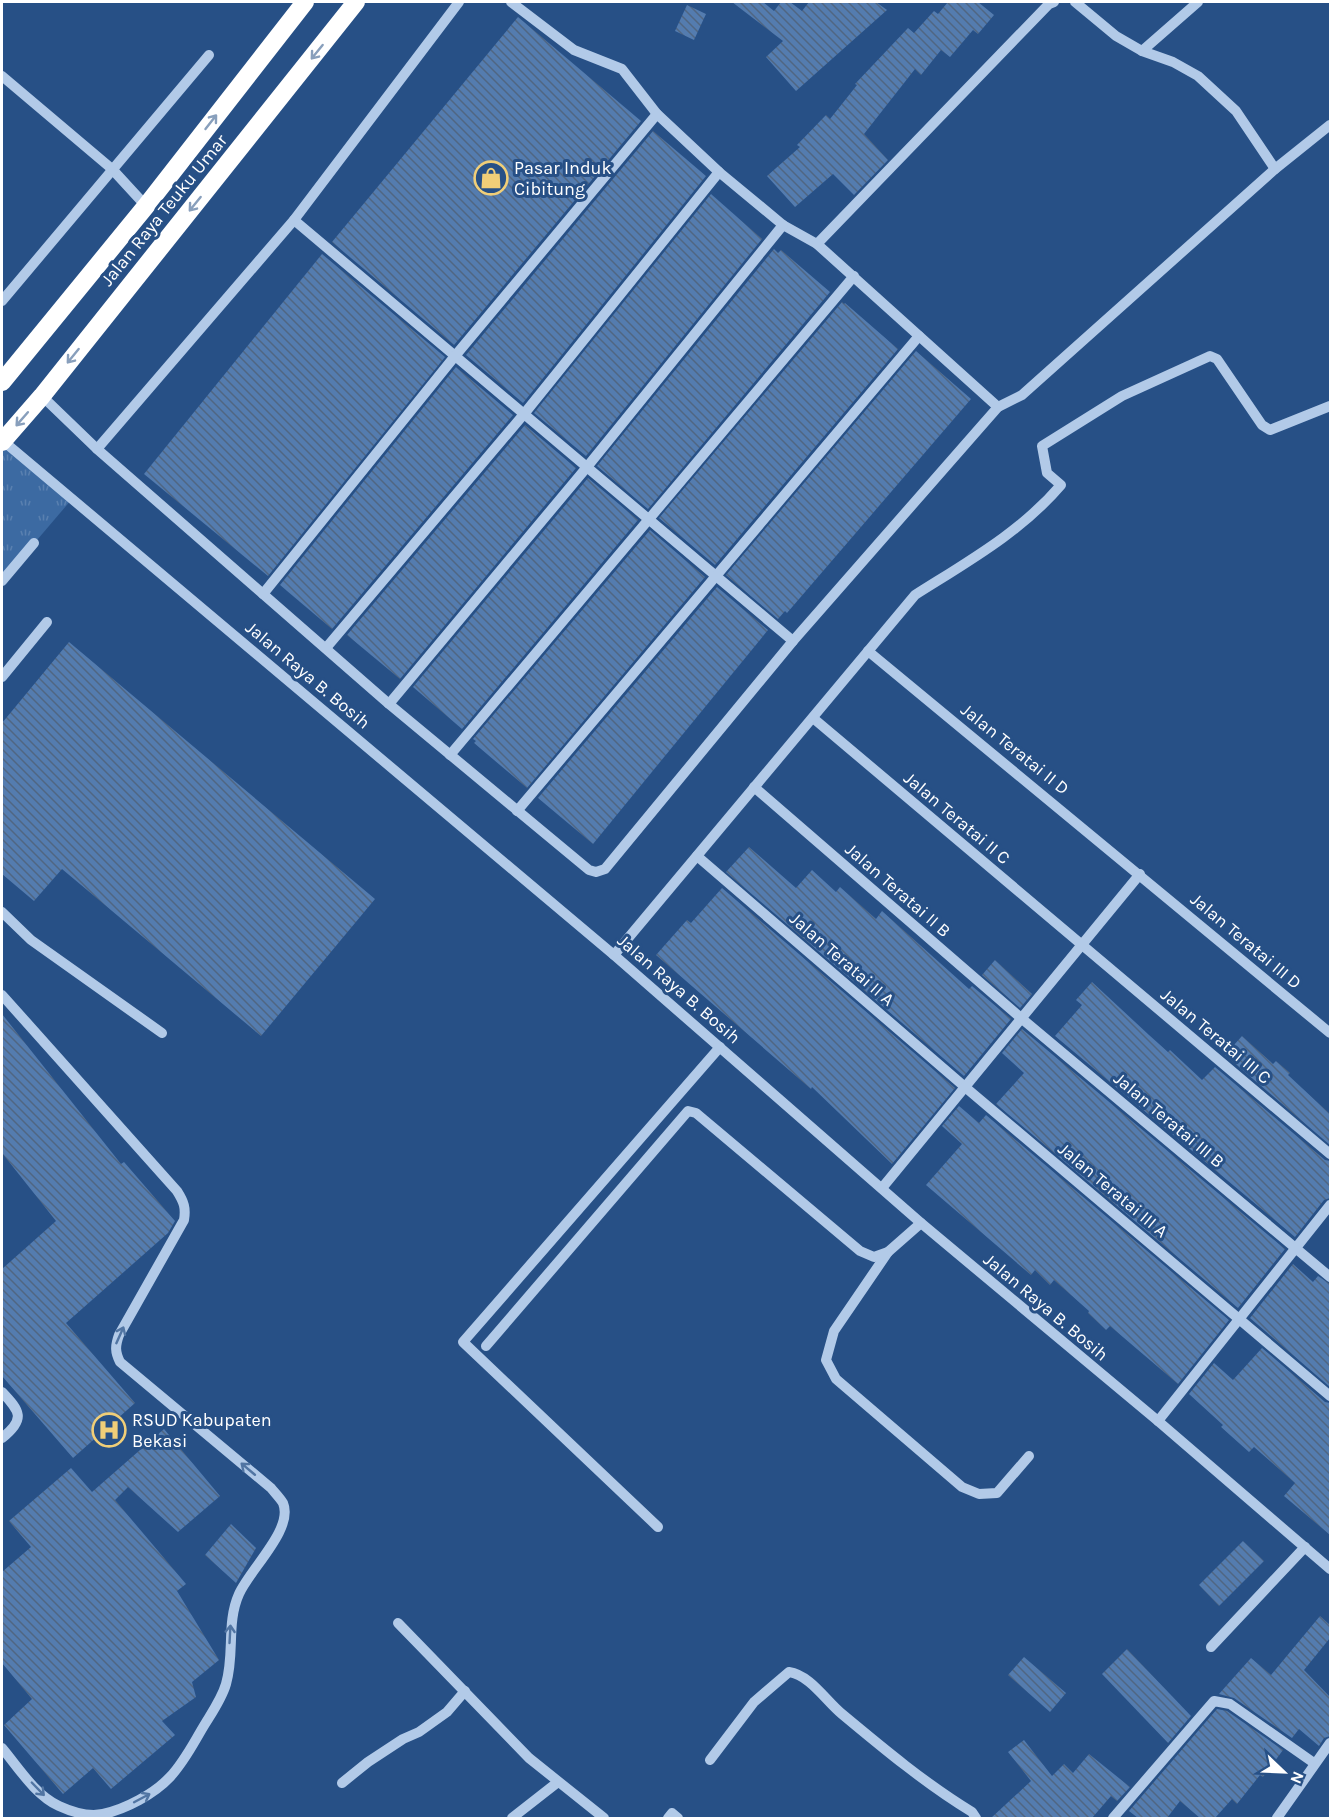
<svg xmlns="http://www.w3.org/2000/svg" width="1332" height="1820" font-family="Karla,sans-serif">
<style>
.grass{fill:url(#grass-tufts)}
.building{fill:url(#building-back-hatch)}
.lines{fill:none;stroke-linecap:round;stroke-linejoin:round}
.minor{stroke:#b2cae8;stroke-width:10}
.highway{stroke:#fff;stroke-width:18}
.oneway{stroke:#889fbc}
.oneway2{stroke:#5175a3}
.labels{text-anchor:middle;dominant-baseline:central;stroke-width:6;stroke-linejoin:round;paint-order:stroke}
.poi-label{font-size:18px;fill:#fff;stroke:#275086;text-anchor:start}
.street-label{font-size:18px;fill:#fff;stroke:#275086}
</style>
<defs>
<pattern id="grass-tufts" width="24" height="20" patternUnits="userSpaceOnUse" patternTransform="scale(1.5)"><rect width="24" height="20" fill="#3c6aa2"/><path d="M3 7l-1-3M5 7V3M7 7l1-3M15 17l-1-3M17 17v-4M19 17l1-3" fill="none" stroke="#5980b0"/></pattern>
<pattern id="building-back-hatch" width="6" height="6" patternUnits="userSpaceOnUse" patternTransform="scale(1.5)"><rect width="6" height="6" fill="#547caf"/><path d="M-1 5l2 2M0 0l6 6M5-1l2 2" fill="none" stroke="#506682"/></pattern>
</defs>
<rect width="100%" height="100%" fill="#275086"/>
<polygon class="grass" points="2,440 72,499 2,581"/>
<g class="building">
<polygon points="732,2 763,2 774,11 781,2 790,2 802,11 809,2 876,2 887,10 796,91 766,57 783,41"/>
<polygon points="948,2 978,2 994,15 978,34 973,30 950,57 941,50 921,75 915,69 864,134 888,160 854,195 833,174 795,207 767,176 800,147 797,145 826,115 830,119 857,85 855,84 908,28 914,33 934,11 938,14"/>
<polygon points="687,5 706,14 694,40 675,31"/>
<polygon points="518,17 641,121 454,345 332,242"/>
<polygon points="653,131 706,176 523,403 466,355"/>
<polygon points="711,194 762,239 586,456 534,413"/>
<polygon points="774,249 778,253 781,250 830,292 648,509 597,466"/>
<polygon points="322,254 445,357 268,576 144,474"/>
<polygon points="842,302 844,304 845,303 898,349 715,565 659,518"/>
<polygon points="916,351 971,399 787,613 785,611 778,619 726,575"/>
<polygon points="456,367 513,415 332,629 280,585"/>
<polygon points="525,425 576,468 400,679 347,635"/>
<polygon points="588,478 638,520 462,729 413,687"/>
<polygon points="650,530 705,577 527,788 474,743 476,741 473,739"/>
<polygon points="717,587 768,630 593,844 538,798"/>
<polygon points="69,642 375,899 261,1036 62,869 34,901 2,874 2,723"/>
<polygon points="749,847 796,888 812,870 836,892 840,887 876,919 882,911 969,989 972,986 1011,1019 964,1076 726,872"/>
<polygon points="722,888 955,1088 892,1164 812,1087 811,1089 656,955 687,920 691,923"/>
<polygon points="995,960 1032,994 1020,1008 982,975"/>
<polygon points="1092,982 1149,1035 1168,1052 1170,1050 1202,1080 1215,1067 1325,1160 1330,1161 1330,1198 1324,1200 1295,1237 1055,1036 1082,1005 1076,1000"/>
<polygon points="2,1014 121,1164 124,1162 175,1221 168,1233 66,1323 135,1403 73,1458 2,1376 2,1269 56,1221 2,1153"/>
<polygon points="1022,1029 1285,1249 1238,1308 996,1104 1024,1073 1002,1053"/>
<polygon points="1242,1036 1273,1064 1276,1061 1290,1073 1288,1075 1330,1114 1330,1145 1225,1055"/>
<polygon points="959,1106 979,1123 986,1115 1229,1320 1178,1384 1110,1326 1106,1330 1088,1313 1089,1311 1054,1280 1050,1285 1035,1270 1031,1275 926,1185 962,1144 942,1126"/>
<polygon points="1293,1264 1313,1282 1318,1276 1330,1284 1330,1387 1250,1318"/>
<polygon points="1262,1348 1325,1402 1330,1403 1330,1535 1284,1496 1295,1483 1254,1447 1249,1452 1221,1427 1223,1425 1189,1394 1214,1363 1233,1380"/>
<polygon points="164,1429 220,1496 178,1532 128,1487 115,1500 186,1584 177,1591 219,1660 192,1682 196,1697 162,1721 175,1735 111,1789 93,1768 63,1794 4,1725 32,1699 2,1663 2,1572 31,1547 9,1521 71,1468 92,1492"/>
<polygon points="231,1524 256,1548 236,1583 205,1555"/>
<polygon points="1243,1541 1264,1561 1219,1606 1199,1585"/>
<polygon points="1320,1616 1330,1625 1330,1638 1304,1670 1330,1697 1330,1736 1324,1738 1319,1746 1299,1729 1292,1738 1234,1698 1219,1694 1251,1658 1271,1675"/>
<polygon points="1127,1649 1191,1716 1168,1743 1102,1674"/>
<polygon points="1024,1657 1066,1693 1050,1712 1008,1675"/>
<polygon points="1217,1709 1227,1711 1283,1750 1263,1777 1260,1775 1237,1804 1232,1799 1215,1818 1200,1818 1180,1801 1167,1818 1138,1818 1129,1811"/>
<polygon points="1024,1740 1052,1776 1064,1764 1073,1773 1089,1754 1130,1787 1117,1801 1111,1796 1092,1818 991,1818 1031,1781 1008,1752"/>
</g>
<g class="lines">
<g class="minor">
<polyline points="459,2 294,220 97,449 389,704 589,870 596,872 605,869 793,641 998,407 1022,395 1275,169 1330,125"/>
<polyline points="511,2 574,50 622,69 657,114 719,172 783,225 817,244 998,407"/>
<polyline points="1075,2 1116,36 1142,51 1173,62 1198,76 1236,111 1275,169"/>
<polyline points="1142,51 1198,2"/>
<polyline points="2,76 112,169 146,206"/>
<polyline points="294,220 793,641"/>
<polyline points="817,244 1049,4 1054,2"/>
<polyline points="2,301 209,55"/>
<polyline points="42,396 97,449"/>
<polyline points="2,440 614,955 921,1223 1158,1421 1330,1569"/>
<polyline points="2,581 34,543"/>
<polyline points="263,594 455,356 657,114"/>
<polyline points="326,648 524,414 719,172"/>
<polyline points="868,651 1330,1033"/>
<polyline points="2,677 47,622"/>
<polyline points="389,704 587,467 783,225"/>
<polyline points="813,718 1330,1154"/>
<polyline points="450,755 854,276"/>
<polyline points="754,787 1021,1018 1330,1277"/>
<polyline points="517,811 919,336"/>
<polyline points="697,856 965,1087 1330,1396"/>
<polyline points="2,912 31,940 162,1033"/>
<path d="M614 955 915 595C967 562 1021 532 1061 485L1047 473 1042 446 1122 396 1210 356 1217 359 1262 425 1270 430 1330 406"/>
<path d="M2 995 177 1191C184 1202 186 1208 184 1220L119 1335C115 1346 115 1352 120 1362L271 1488C275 1493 280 1498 283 1503 294 1529 250 1569 239 1594 226 1623 235 1654 226 1684 222 1698 213 1711 205 1724 194 1742 185 1761 170 1777 154 1794 126 1809 103 1814 88 1817 72 1812 59 1806 35 1795 18 1767 2 1748"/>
<polyline points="882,1188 1140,874"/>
<polyline points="888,1252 834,1331 826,1360 836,1379 962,1487 979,1494 997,1493 1029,1456"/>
<polyline points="486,1346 688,1111 696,1113 860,1251 874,1257 888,1252 921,1223"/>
<path d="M2 1392C20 1411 26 1419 2 1438"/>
<polyline points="1158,1421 1330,1205"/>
<polyline points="658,1527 463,1342 720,1047"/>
<polyline points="398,1623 529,1758 604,1818"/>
<polyline points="1211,1647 1305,1547"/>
<path d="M710 1760 754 1702 789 1672C810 1675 826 1701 842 1714 884 1749 926 1784 972 1812L976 1818"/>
<polyline points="342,1783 368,1762 403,1739 419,1732 447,1712 465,1691"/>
<polyline points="512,1818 558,1782"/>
<polyline points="668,1818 672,1813 678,1818"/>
<polyline points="1113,1818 1214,1701 1230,1704 1314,1763"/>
<polyline points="1277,1818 1330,1743"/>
</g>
<g class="highway">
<polyline points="2,382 146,206 305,2"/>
<polyline points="2,442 42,396 356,2"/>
</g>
</g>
<defs><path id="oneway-shaft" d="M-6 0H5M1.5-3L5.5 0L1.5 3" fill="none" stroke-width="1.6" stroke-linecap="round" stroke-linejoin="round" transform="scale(1.5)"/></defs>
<g class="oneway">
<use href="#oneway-shaft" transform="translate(317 52) rotate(129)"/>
<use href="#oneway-shaft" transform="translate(211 122) rotate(-52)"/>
<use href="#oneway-shaft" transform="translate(195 204) rotate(129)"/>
<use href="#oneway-shaft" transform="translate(73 356) rotate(129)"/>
<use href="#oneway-shaft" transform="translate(22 419) rotate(131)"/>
</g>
<g class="oneway2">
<use href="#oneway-shaft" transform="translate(120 1335) rotate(-66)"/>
<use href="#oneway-shaft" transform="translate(248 1469) rotate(-140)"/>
<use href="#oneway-shaft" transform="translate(230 1634) rotate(-87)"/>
<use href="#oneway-shaft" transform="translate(38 1789) rotate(46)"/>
<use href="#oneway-shaft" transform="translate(142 1798) rotate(-28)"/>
</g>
<defs>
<symbol id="shop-ring" viewBox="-11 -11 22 22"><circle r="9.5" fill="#275086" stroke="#f0ce78" stroke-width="1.5"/><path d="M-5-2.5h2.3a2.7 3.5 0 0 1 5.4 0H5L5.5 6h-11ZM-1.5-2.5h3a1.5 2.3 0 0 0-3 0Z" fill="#f0ce78"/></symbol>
<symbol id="hospital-ring" viewBox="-11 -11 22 22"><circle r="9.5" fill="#275086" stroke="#f0ce78" stroke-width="1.5"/><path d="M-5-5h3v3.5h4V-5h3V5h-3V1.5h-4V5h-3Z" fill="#f0ce78"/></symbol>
</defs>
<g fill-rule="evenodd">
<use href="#shop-ring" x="472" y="159" width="38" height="38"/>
<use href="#hospital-ring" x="90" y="1411" width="38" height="38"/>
</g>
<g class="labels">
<g class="poi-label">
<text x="514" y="168">Pasar Induk<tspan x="514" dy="21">Cibitung</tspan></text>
<text x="132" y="1420">RSUD Kabupaten<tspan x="132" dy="21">Bekasi</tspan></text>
</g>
<g class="street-label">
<text transform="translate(164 210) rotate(-51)">Jalan Raya Teuku Umar</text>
<text transform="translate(308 675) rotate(40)">Jalan Raya B. Bosih</text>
<text transform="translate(1015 749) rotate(39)">Jalan Teratai II D</text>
<text transform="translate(957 818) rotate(40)">Jalan Teratai II C</text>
<text transform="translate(898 890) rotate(41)">Jalan Teratai II B</text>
<text transform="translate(1246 941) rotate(40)">Jalan Teratai III D</text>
<text transform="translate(842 959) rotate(41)">Jalan Teratai II A</text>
<text transform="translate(679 989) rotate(41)">Jalan Raya B. Bosih</text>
<text transform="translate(1216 1036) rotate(40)">Jalan Teratai III C</text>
<text transform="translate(1169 1120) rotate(40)">Jalan Teratai III B</text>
<text transform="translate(1113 1190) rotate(40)">Jalan Teratai III A</text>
<text transform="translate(1046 1307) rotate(40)">Jalan Raya B. Bosih</text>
</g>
</g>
<rect width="1332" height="1820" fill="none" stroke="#ffffff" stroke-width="6"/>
<g transform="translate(1284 1772) rotate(113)" stroke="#275086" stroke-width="4.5" paint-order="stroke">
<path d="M0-4.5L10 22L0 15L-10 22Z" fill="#ffffff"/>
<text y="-9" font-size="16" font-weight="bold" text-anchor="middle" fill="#ffffff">N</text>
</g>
</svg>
